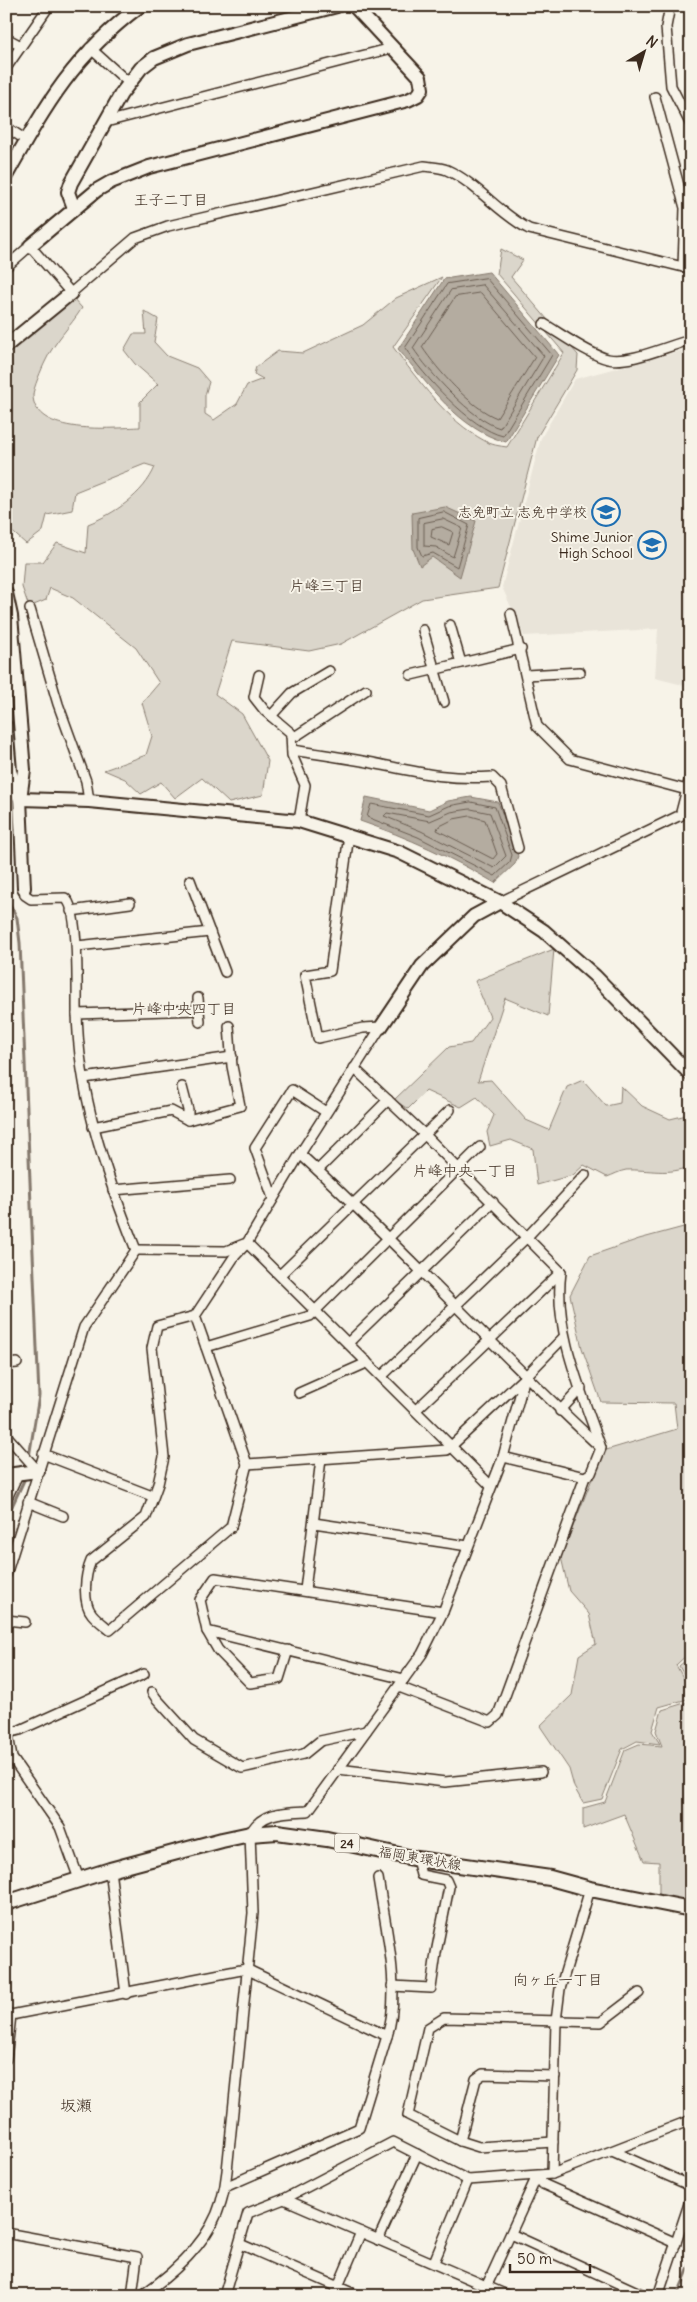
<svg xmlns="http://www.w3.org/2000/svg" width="697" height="2302" font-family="Delius,'Klee One',sans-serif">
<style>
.built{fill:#e9e4d9}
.green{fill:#dbd6cb;stroke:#8b8074}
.water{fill:#b4aca0;stroke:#84786c}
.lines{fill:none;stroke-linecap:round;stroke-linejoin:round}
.shore{stroke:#6b5e52;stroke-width:1}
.stream{stroke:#84786c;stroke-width:3}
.street-casing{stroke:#3b2a1e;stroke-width:12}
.secondary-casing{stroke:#3b2a1e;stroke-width:16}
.primary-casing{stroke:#3b2a1e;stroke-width:18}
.street{stroke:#f7f3e8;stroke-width:9}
.secondary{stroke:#f7f3e8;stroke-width:12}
.primary{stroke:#f7f3e8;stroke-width:14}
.labels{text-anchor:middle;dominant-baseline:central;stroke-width:4;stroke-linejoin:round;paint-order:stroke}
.shield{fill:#f7f3e8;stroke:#73665b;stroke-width:1}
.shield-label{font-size:12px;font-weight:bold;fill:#3b2a1e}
.poi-label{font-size:14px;fill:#3b2a1e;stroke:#f7f3e8;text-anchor:end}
.street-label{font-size:14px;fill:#3b2a1e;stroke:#f7f3e8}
.neighbourhood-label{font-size:15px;fill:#3b2a1e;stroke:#f7f3e8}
.quarter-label{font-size:16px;fill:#3b2a1e;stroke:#f7f3e8}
</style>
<rect width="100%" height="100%" fill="#f7f3e8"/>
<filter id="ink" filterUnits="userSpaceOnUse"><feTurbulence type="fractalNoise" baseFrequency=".02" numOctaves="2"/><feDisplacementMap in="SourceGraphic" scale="10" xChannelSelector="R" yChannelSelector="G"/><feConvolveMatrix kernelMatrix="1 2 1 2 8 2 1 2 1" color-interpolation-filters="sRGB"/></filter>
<g filter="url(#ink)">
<polygon class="built" points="691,348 691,687 655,678 658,629 524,636 502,587 541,438 575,379"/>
<g class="green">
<path d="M501 249 523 260 511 277 578 355 577 370 537 437 498 588 422 599 341 644 309 651 232 641 215 694 242 714 268 761 263 795 229 803 202 778 175 798 161 782 141 794 125 779 104 770 146 755 152 736 142 703 159 683 136 648 73 598 50 588 46 600 29 607 22 587 24 562H43L57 543 86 553 88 524C114 514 144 494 155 467L145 464 75 492 72 510 47 515 43 531 26 544 6 526V337L40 312 72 297 82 308C70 327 54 342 45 362 42 368 33 389 33 395 33 436 113 428 140 427V402L158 384 135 364 124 350 133 334H146L144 311 158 319 154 342 167 356 197 368 209 382 205 395V414L214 420 237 404 247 385 263 379 254 374 256 367 278 351 303 353 363 325 396 298 442 277 393 347C419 381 446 420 485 441 491 445 500 446 507 447L564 353 497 274Z"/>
<path d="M554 949 548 1016 505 998 478 1081 491 1080 526 1120 549 1130 567 1087 583 1080 606 1106 620 1103 621 1086 642 1106 670 1119 691 1114V1166C669 1176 649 1169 626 1170 620 1171 613 1175 607 1177L584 1165 573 1175 537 1185 533 1149 511 1140 490 1146 487 1132 494 1115 477 1097 461 1107 426 1091 408 1109 394 1100 449 1047 471 1043 490 1017 475 981Z"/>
<polygon points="691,1225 691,1651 676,1665 691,1692 691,1698 659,1707 652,1731 660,1744 637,1741 622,1749 602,1799 583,1803 574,1787 569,1769 540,1726 572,1695 579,1655 596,1644 589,1614 569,1591 561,1557 603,1451 677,1429 674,1403 601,1402 582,1348 570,1295 590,1256 639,1239"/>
<polygon points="691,1656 691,1687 679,1666"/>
<polygon points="691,1701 691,1904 659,1900 659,1862 644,1861 624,1814 583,1829 583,1808 605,1802 625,1750 639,1744 662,1746 656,1731 662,1710"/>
</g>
<g class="water">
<path d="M489 272 559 355 506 442C459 430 428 384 398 349L444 279Z"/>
<polygon points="445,507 476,521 460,577 432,557 420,566 413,549 412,513"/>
<path d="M366 797 429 810 448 801 471 797 498 802 518 856 515 864 495 883C451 857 409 838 360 821Z"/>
</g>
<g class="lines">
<g class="shore">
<path d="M486 278 552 355 503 436C471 429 423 375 405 348L447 284Z"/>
<path d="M483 285 544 356 500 428C473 421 428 371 413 348L451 290Z"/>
<path d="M481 293 535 357 497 418C471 408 438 371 422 347L455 297Z"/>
<polygon points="444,512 469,525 457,567 433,553 422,556 418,547 418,518"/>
<polygon points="443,519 462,528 453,557 436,547 424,546 424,523"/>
<polygon points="442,527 453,532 449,545 431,537 432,529"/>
<polygon points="471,802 495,807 512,855 510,862 495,876 418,837 367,817 371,804 429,815 449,806"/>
<polygon points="471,809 490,813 506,856 494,868 421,831 384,816 387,813 430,821 451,812"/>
<polygon points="471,816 485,820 497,854 493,859 437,830 438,827 454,819"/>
</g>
<g class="stream">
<polyline points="6,897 17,918 20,943 39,1396 29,1457"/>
<polyline points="6,1519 26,1476"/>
<polyline points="677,2296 691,2263"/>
</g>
<defs>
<g id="street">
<polyline points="670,6 666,27 671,86 691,125"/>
<polyline points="6,38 21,46"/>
<polyline points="90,48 128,82"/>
<polyline points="6,68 49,6"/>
<polyline points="655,97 685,208 683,267"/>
<polyline points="106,122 392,48"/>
<polyline points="6,127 26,140"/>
<path d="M6 267 30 246 71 293 135 238 168 226 424 166C431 167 440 167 447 170 478 184 499 214 529 229L691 269"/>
<path d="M544 324C561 334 590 355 608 359 630 364 669 345 691 340"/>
<polyline points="30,609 58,704 86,781 89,801"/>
<polyline points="511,614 537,726 570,759 687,790"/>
<polyline points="450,625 461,663"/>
<polyline points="423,630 444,702"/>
<polyline points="259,675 254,697 265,711 291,733 292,755 305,785 299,821"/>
<polyline points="411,675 521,649"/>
<polyline points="526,675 580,672"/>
<polyline points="271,716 292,693 329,671"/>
<polyline points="291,736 296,736 366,690"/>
<path d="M292 750C319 754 346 758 373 763 417 772 446 780 492 777L501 786 518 848"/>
<polyline points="680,816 691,774"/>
<polyline points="349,835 330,971 305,975 318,1038 363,1028 381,1027"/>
<polyline points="190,880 225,972"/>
<path d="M24 888 25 895 31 899 65 898C79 907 77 988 77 1006 77 1091 105 1172 136 1250"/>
<polyline points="500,902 691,810"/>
<polyline points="71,911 130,903"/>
<polyline points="77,946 210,932"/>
<polyline points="198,998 200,1022"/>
<polyline points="77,1014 199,1010"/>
<path d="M354 1068 425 1135 561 1272C553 1330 583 1395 601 1448L591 1473 585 1477 498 1715 490 1722 399 1687"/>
<polyline points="84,1078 232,1057"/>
<polyline points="182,1087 188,1110 188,1120"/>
<polyline points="93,1127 171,1111 188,1120 240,1106 232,1066 229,1026"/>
<path d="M300 1154C403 1248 497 1352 600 1447"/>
<polyline points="318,1170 388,1100"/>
<polyline points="113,1190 230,1180"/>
<polyline points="273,1198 255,1148 292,1090 326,1112"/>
<polyline points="247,1243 491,1486"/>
<polyline points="136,1250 226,1251 244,1244"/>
<polyline points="280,1275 450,1110"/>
<path d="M195 1316 247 1464 231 1527 110 1630C104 1625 97 1620 92 1614 82 1602 85 1575 91 1561L146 1517 158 1484 164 1457 152 1348 157 1326 195 1316 234 1257 247 1243 300 1154 381 1027"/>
<polyline points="348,1343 493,1202"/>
<polyline points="206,1347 310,1316 480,1147"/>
<polyline points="6,1364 17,1363"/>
<polyline points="382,1376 527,1237 585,1175"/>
<polyline points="299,1393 362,1365 366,1361"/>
<polyline points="416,1410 561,1272"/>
<polyline points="560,1411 581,1388"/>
<polyline points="6,1435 38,1471"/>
<polyline points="43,1454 152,1496"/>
<polyline points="503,1457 585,1477"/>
<polyline points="247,1464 447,1450 525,1377 564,1337"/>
<polyline points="6,1500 18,1474"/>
<polyline points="28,1502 63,1516"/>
<polyline points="314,1523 468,1546"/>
<polyline points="6,1575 84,1327 136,1250"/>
<polyline points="305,1590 321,1459"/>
<polyline points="6,1620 25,1622"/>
<polyline points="207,1631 218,1650 250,1683 279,1679 288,1650"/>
<polyline points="404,1679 207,1631 200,1600 215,1578 443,1612"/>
<polyline points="152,1692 156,1698 194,1740 242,1768 304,1754 320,1741 366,1731"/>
<polyline points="6,1723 12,1758 60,1827 79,1879"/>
<polyline points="8,1733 20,1730 144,1674"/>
<polyline points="338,1769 445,1782 541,1772"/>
<polyline points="110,1870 126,1994"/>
<path d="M378 1878C385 1925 402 1990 387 2036"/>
<polyline points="392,1986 431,1988 436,1953 449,1887 446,1880 421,1875 417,1859"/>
<polyline points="6,2059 11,2015 246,1969 387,2036 359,2128 225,2187"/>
<polyline points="460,2141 476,2079 483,2074 555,2076"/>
<polyline points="553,2142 479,2147 460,2141 408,2115 428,2028 444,2018 601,2022 639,1993"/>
<polyline points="612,2151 691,2186"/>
<polyline points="552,2174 556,2021 560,1989 590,1889"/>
<polyline points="537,2176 543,2184 676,2243"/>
<polyline points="284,2199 509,2296"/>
<polyline points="6,2233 137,2257 132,2296"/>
<polyline points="511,2234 646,2296"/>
<polyline points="378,2240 417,2154"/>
<polyline points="240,2244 359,2296"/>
<polyline points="434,2262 468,2180"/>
<path d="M141 2296C174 2273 210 2241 221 2202 224 2192 226 2181 227 2171L253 1913 250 1834C261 1811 286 1812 308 1811L422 1654 443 1612 503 1457 525 1377"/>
<polyline points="224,2296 248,2213 284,2199 393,2142 468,2180 552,2174 691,2120"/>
<polyline points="334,2296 361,2232"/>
<polyline points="482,2296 537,2176"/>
<polyline points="658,2296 691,2198"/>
</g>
<g id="secondary">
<path d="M6 176C46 105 73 56 140 6"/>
<polyline points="74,208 68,192 71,183 121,94 141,68 154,58 188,44 337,6"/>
<polyline points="30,246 97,190 111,182 149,167 408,100 418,95 422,89 420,77 354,6"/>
<polyline points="6,346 71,293"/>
<polyline points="6,593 11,616 24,770 20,799 24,888"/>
<polyline points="6,727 10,771 19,797"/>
<polyline points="20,799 89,801 299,821 399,852 500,902 544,931 595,976 691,1075"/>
<polyline points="381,1027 422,966 474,916 500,902"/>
<polyline points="6,1475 38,1471"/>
</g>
<polyline id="primary" points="6,1903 110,1870 222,1840 250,1834 277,1832 327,1839 417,1859 550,1878 590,1889 691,1909"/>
</defs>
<use href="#street" class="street-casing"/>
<use href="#secondary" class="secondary-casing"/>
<use href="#primary" class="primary-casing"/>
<use href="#street" class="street"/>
<use href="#secondary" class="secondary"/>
<use href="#primary" class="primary"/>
</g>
</g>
<defs>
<symbol id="school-ring" viewBox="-11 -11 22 22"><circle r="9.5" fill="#f7f3e8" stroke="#1f6fb2" stroke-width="1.5"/><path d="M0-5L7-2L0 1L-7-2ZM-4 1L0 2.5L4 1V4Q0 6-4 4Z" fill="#1f6fb2"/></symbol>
</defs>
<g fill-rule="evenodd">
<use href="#school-ring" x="590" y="496" width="32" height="32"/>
<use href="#school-ring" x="636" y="529" width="32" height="32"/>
</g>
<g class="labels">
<rect class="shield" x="334.5" y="1833.5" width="25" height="19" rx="4"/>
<g class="shield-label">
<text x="347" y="1843">24</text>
</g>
<g class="poi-label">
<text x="587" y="512">志免町立 志免中学校</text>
<text x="633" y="537">Shime Junior<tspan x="633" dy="16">High School</tspan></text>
</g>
<g class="street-label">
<text transform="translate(420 1858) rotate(10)">福岡東環状線</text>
</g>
<g class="neighbourhood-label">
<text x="171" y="199">王子二丁目</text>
<text x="327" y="585">片峰三丁目</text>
<text x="184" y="1008">片峰中央四丁目</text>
<text x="465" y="1170">片峰中央一丁目</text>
<text x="558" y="1979">向ヶ丘一丁目</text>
</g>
<g class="quarter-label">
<text x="76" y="2105">坂瀬</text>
</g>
</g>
<rect width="697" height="2302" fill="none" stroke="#f7f3e8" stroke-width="25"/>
<rect x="12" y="12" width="672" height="2277" fill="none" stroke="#3b2a1e" stroke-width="2" filter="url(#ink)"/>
<g transform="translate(644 52) rotate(38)" stroke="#f7f3e8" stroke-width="4" paint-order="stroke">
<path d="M0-4L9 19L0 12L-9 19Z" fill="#3b2a1e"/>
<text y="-8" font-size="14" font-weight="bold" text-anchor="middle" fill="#3b2a1e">N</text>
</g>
<path d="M510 2264v8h80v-8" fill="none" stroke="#3b2a1e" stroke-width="2.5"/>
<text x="517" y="2264" font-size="15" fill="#3b2a1e" stroke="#f7f3e8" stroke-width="4" paint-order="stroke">50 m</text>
</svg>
